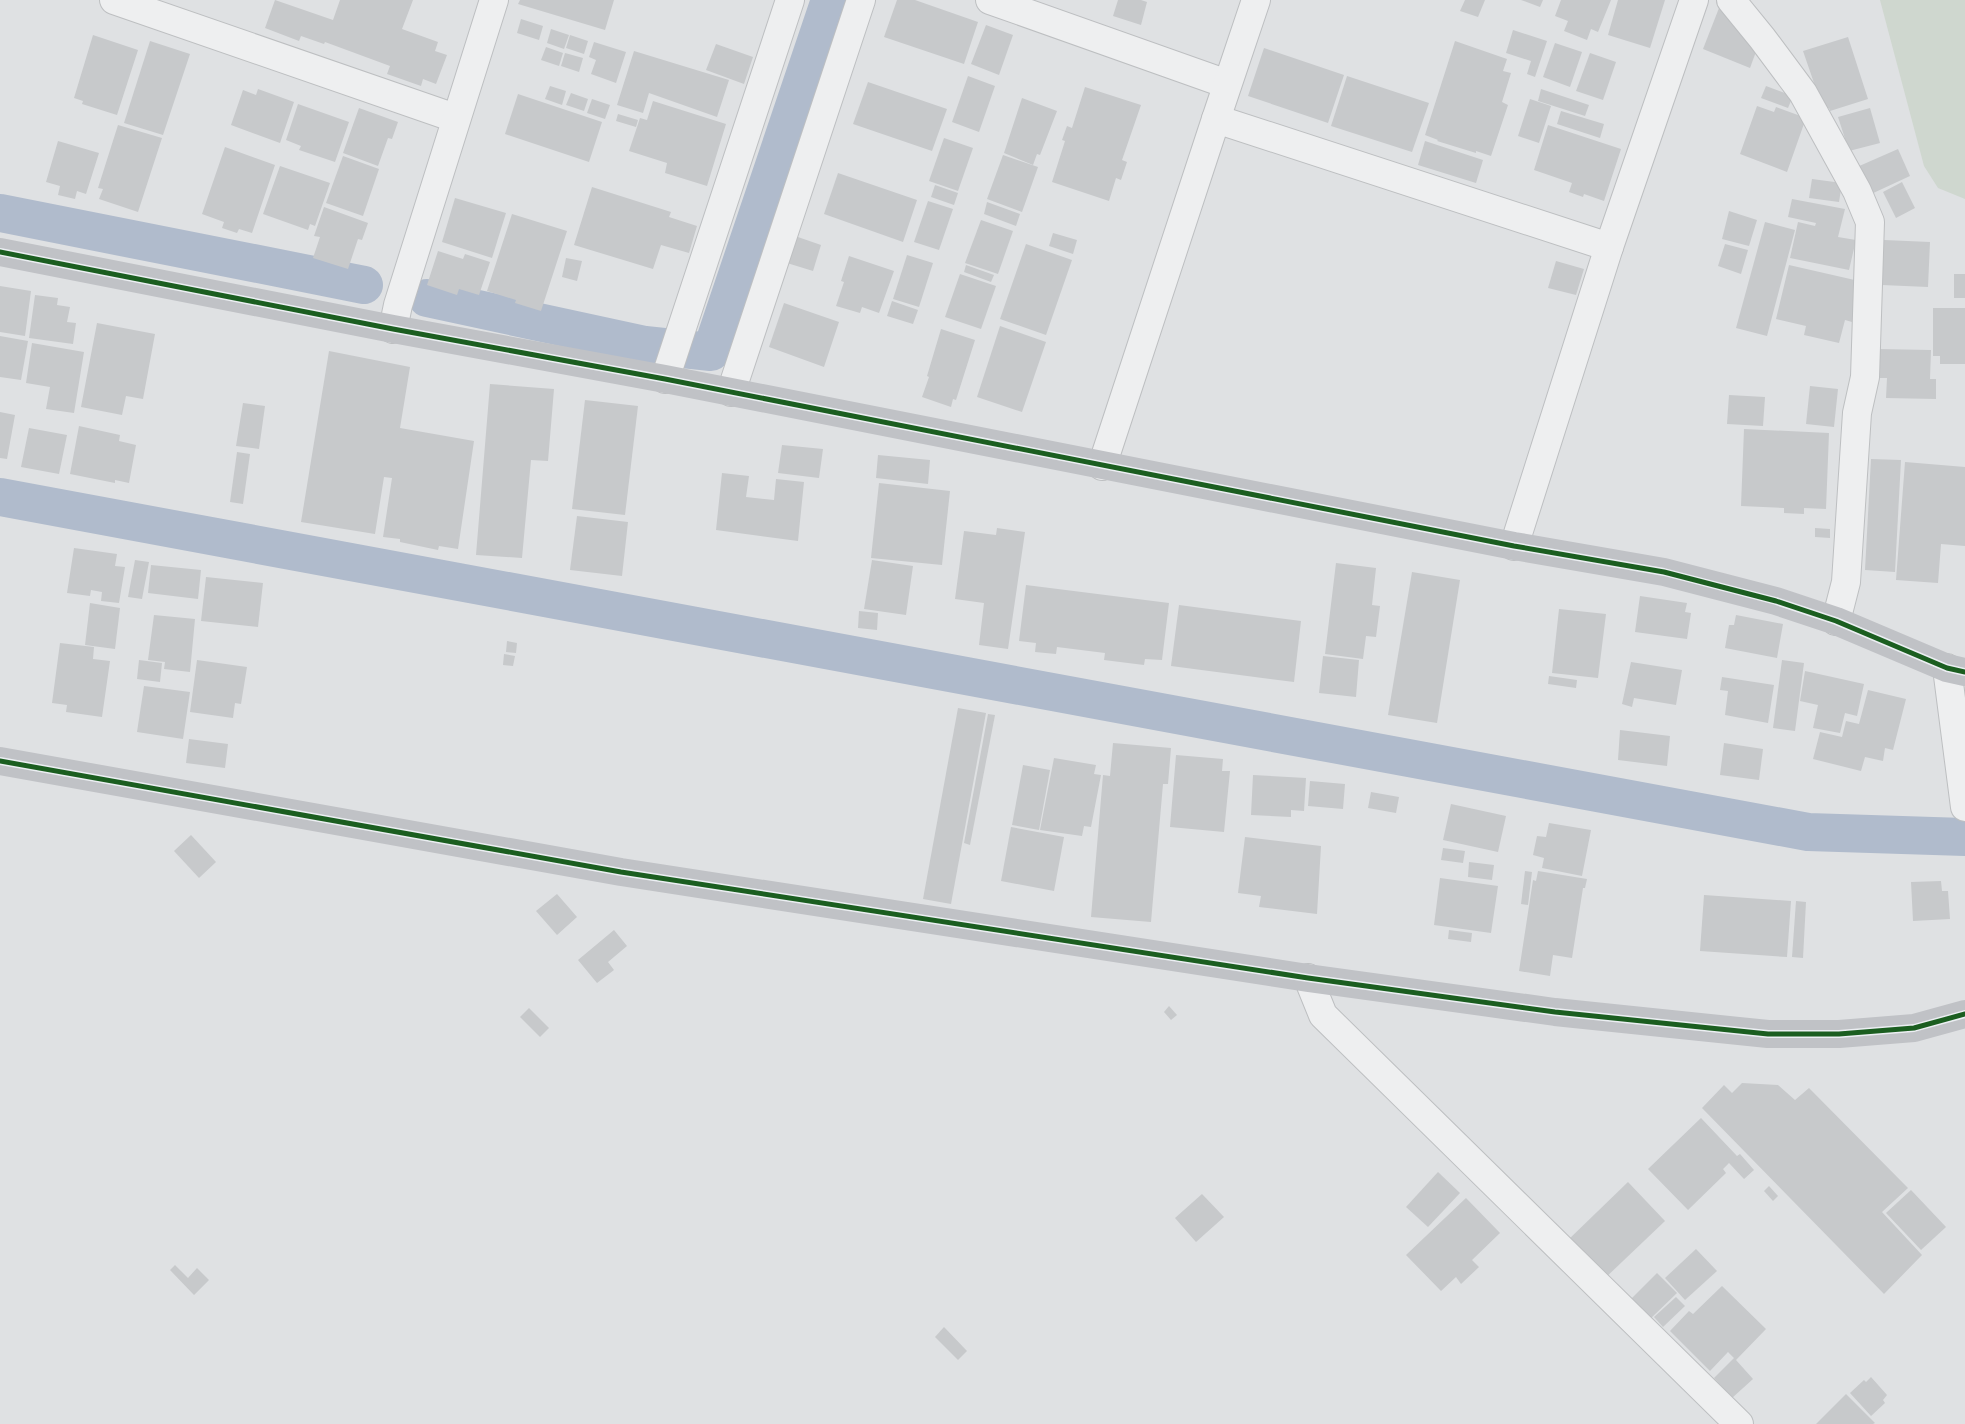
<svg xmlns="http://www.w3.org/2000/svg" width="1965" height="1424" font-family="Arial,sans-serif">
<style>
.green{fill:#cfd7cf}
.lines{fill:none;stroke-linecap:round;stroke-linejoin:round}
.canal{stroke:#b0bbcc;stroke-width:38}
.building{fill:#c7c9cb}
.street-casing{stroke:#bdbfc1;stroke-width:30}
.street{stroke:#eeeff0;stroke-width:28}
.secondary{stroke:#c0c2c6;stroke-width:28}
.cycleway-casing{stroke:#eceff3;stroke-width:8}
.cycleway{stroke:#1b5e20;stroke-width:5}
</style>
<rect width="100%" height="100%" fill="#dfe1e3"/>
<polygon class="green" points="1880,0 1965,0 1965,199 1938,188 1924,166"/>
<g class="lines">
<g class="canal">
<polyline points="0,213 364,285"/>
<polyline points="427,298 645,345 711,352 830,0"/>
<polyline points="0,497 1808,832 1965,837"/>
</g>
</g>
<g class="building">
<polygon points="275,0 333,20 340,0 413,0 402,29 438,42 435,51 447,55 436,84 423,79 421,86 387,74 390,66 325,42 324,44 301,36 299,41 265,28"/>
<polygon points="520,0 614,0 605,30 518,4"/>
<polygon points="897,0 915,0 978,22 964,64 884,37"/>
<polygon points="1118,0 1141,0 1147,2 1141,25 1113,16"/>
<polygon points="1465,0 1485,0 1478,17 1460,11"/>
<polygon points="1521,0 1543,0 1540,7"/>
<polygon points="1561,0 1611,0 1598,32 1591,29 1587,40 1564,31 1568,21 1555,16"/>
<polygon points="1618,0 1665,0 1650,48 1608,35"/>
<polygon points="1719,8 1726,11 1757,49 1750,68 1703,49"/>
<polygon points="521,19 543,26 539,40 517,33"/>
<polygon points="986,25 1013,35 999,75 971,64"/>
<polygon points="551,29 569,35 564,49 547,43"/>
<polygon points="1513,30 1547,41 1535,77 1527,74 1531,61 1506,53"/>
<polygon points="93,35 138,50 117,115 82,104 83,101 74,98"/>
<polygon points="570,35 588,41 584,54 566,48"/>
<polygon points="1848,37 1868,99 1830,111 1829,108 1823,109 1803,51"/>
<polygon points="150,41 190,54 163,135 124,123"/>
<polygon points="1455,41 1507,59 1503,71 1511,73 1502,102 1508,105 1491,156 1476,151 1476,153 1437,141 1438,140 1425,135"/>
<polygon points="594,42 626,52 616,83 591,74 596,60 589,57"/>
<polygon points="1555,43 1582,52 1570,87 1543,77"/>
<polygon points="716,44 753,57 744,84 706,70"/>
<polygon points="546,47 563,53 559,66 541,60"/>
<polygon points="1264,48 1344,75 1328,123 1248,96"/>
<polygon points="634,51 729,80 717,117 649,93 643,113 617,105"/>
<polygon points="565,53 583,58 579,72 561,66"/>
<polygon points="1590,53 1616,62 1603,100 1576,91"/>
<polygon points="968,76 995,86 979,132 952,122"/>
<polygon points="1347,76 1429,103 1412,152 1331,126"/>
<polygon points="868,82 947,109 932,151 853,124"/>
<polygon points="550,86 566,91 562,105 545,99"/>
<polygon points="1766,86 1793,96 1788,108 1761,98"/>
<polygon points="1085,87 1141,105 1122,160 1127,162 1121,180 1116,178 1109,201 1052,182 1065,141 1062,140 1067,126 1072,128"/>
<polygon points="258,89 294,102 280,143 231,125 243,90 256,95"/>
<polygon points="1541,89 1589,105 1585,116 1538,101"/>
<polygon points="571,93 588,99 584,111 566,105"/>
<polygon points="518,94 602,122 589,162 505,134"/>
<polygon points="1022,98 1057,111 1040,155 1037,154 1033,165 1004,153"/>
<polygon points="592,99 610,105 605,119 587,113"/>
<polygon points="1530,99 1551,106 1539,143 1518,136"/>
<polygon points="653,101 726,124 707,186 665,173 667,163 629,151 640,118 647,120"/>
<polygon points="298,104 349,122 335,162 299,150 301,146 286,140"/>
<polygon points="1757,106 1774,112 1776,107 1806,118 1787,172 1740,154"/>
<polygon points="359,108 398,122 392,139 388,138 378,166 343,153"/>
<polygon points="1870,108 1880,143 1849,151 1838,117"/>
<polygon points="1561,111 1604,124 1600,138 1557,124"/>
<polygon points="618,114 638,120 636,127 616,121"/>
<polygon points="118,125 162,138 138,212 99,199 103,189 98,188"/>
<polygon points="1548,125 1621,149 1604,201 1584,194 1583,197 1569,192 1572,183 1534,170"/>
<polygon points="944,138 973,148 958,191 929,181"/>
<polygon points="58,141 99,153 86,194 77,191 75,199 58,195 60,186 46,182"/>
<polygon points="1425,141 1483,160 1476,183 1418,165"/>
<polygon points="225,147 275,165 252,233 239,229 237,233 222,228 224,222 202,214"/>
<polygon points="1898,149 1910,176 1869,195 1857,167"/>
<polygon points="1003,155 1038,167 1022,212 987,199"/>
<polygon points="343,156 379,169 363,216 326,203"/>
<polygon points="280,166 330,183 315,226 310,224 308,230 263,214"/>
<polygon points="838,173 917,200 903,242 824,214"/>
<polygon points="1812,179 1842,183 1839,202 1809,198"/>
<polygon points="1902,182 1915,208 1896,218 1883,192"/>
<polygon points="935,185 958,193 954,205 931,197"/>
<polygon points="592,187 671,212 669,217 697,226 689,253 661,245 653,269 574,245"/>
<polygon points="455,198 506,213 492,258 442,242"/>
<polygon points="1792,199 1845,209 1838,237 1856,240 1849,270 1790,258 1798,222 1815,226 1816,223 1788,217"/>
<polygon points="928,201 953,209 939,250 914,242"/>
<polygon points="987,202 1020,214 1016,226 984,214"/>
<polygon points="324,207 368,223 362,240 358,239 348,269 313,258 320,237 314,236"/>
<polygon points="1729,211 1757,220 1749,246 1722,239"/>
<polygon points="512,214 567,231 541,311 515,303 516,300 487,291"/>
<polygon points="981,220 1013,231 998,274 965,263"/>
<polygon points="1765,222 1795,230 1767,336 1736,328"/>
<polygon points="1053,233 1077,240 1073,254 1049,246"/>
<polygon points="795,236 821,245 813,271 787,263"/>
<polygon points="1884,240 1930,242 1928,287 1882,285"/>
<polygon points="1026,244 1072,260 1046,335 1000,319"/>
<polygon points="1725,244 1748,250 1741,274 1718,266"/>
<polygon points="438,251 463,259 465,254 490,262 479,295 459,289 457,295 427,285"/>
<polygon points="907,255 933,263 919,307 893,299"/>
<polygon points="849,256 894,271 879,313 862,307 860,313 836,306 844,282 841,281"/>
<polygon points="566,258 582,261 577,281 562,277"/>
<polygon points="1556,261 1584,269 1576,295 1548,288"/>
<polygon points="966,265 994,275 991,282 964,272"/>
<polygon points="1789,265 1859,281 1857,301 1852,322 1845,320 1839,343 1804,335 1806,326 1776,319"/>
<polygon points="960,274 996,286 981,329 945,317"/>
<rect x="1954" y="274" width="11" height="24"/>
<polygon points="0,286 31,291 25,336 0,332"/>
<polygon points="35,295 58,298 57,305 70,307 67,322 76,323 73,344 29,338"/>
<polygon points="892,301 918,310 913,324 887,316"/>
<polygon points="784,303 839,322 824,367 769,347"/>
<polygon points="1933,308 1965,308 1965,364 1940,364 1940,356 1933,356"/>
<polygon points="97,323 155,334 143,399 126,396 122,415 81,407"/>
<polygon points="1000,326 1046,342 1022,412 977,397"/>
<polygon points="941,329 975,340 956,400 953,399 951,407 922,397 929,377 927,376"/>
<polygon points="0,336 28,341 21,380 0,377"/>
<polygon points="32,343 84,352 74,413 46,409 50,387 26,383"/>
<polygon points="1878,349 1931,350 1930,379 1936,379 1936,399 1886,398 1887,378 1877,378"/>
<polygon points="329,351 410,367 400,428 474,441 458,549 439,546 438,550 400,542 400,539 383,537 392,478 384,477 375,534 301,522"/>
<polygon points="490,384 554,389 548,461 531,460 522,558 476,555"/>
<polygon points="1810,386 1838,389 1834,427 1806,424"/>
<polygon points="1729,395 1765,397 1763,426 1727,424"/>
<polygon points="585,400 638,406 625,515 572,509"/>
<polygon points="243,403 265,406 259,449 236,446"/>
<polygon points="0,412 15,415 7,459 0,458"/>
<polygon points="79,426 120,435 119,441 136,445 129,483 115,480 115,483 70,474"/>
<polygon points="29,428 67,435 59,474 21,467"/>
<polygon points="1744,429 1829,433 1826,509 1804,508 1804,514 1784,513 1784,508 1741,506"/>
<polygon points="782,445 823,449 819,478 778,473"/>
<polygon points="237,452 250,454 243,504 230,502"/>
<polygon points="878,455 930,460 928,484 876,478"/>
<polygon points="1871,459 1901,460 1895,572 1865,570"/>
<polygon points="1905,462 1965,467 1965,546 1941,544 1938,583 1896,580"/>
<polygon points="722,473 749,476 746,497 774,500 776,479 804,482 798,541 716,530"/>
<polygon points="879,483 950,491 942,565 871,558"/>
<polygon points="577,516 628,522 622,576 570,570"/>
<polygon points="997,528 1025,532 1008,649 979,645 984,603 955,599 964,531 996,535"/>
<polygon points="1815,528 1830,529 1830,538 1815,537"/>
<polygon points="74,548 117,554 115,566 125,567 119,603 101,601 102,592 91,590 90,596 67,593"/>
<polygon points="135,560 149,562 142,599 128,597"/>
<polygon points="872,560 913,566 906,615 864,609"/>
<polygon points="1336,563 1376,568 1372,605 1380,606 1376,637 1366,636 1363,659 1325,654"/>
<polygon points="151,565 201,570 198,599 148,593"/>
<polygon points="1412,572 1460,580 1437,723 1388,715"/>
<polygon points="206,577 263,583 258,627 201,621"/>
<polygon points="1026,585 1169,603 1162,660 1145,659 1144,665 1104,660 1105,653 1057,647 1056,654 1035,652 1036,643 1019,641"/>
<polygon points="1640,596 1687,603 1685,612 1691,613 1687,639 1635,632"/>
<polygon points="90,603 120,608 115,649 85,645"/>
<polygon points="1179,605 1301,621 1294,682 1171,666"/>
<polygon points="1559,609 1606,614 1598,678 1552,673"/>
<polygon points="859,611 878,613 877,630 858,628"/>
<polygon points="154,615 195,619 190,672 164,669 165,662 148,660"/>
<polygon points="1736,615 1783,624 1777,658 1725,648 1729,625 1734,625"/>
<polygon points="507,641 517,643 516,653 506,652"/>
<polygon points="60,643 94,647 93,659 110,661 102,717 66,712 67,705 52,703"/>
<polygon points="504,654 515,656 513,666 503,665"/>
<polygon points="1323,656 1359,660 1356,697 1319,693"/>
<polygon points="139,660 162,663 160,682 137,679"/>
<polygon points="197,660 247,667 241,704 235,703 233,718 190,712"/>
<polygon points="1782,660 1804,663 1795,731 1773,728"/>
<polygon points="1631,662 1682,670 1676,705 1634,698 1632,707 1622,704"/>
<polygon points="1805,671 1864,684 1857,716 1845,713 1840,733 1813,728 1818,705 1800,701"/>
<polygon points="1549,676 1577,680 1576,688 1548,684"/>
<polygon points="1722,677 1774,685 1768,723 1725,715 1728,691 1720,690"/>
<polygon points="144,686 190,692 183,739 137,732"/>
<polygon points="1868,690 1906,699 1893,750 1885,748 1883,761 1865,757 1861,771 1813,759 1820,732 1842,737 1846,721 1859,724"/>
<polygon points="958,708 986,713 951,904 923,899"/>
<polygon points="988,714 995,715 970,845 964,843"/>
<polygon points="1620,730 1670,736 1667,766 1618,760"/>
<polygon points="189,739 228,744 225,768 186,763"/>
<polygon points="1113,743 1171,748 1168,784 1163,784 1151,922 1091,917 1103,775 1110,776"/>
<polygon points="1724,743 1763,749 1759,780 1720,775"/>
<polygon points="1176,755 1223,759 1222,771 1230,771 1224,832 1170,827"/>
<polygon points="1054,758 1096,765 1094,774 1101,775 1091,827 1084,826 1082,836 1040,830"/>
<polygon points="1023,765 1050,770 1039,830 1012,825"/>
<polygon points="1253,775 1306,778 1304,811 1291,810 1291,817 1251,815"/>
<polygon points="1310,781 1345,784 1343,809 1308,806"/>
<polygon points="1371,792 1399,797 1396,813 1368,808"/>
<polygon points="1451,804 1506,816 1498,852 1443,840"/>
<polygon points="1549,823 1591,830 1582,876 1542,868 1544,858 1533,855 1537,836 1546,837"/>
<polygon points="1011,827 1064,837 1054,891 1001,881"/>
<polygon points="191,835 216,862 199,878 174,851"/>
<polygon points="1245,837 1321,846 1317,914 1259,907 1261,896 1238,893"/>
<polygon points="1443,848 1465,851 1463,863 1441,860"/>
<polygon points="1469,862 1494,865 1492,880 1468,877"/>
<polygon points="1525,871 1532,872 1528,905 1521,904"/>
<polygon points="1538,871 1587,879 1585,888 1583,888 1572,958 1553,955 1550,976 1519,971 1533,880 1536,881"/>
<polygon points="1440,878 1498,886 1491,933 1434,925"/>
<polygon points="1941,881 1942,891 1948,891 1950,919 1913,921 1911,882"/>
<polygon points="557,894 577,917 557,935 536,911"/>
<polygon points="1704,895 1791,901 1787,957 1700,951"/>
<polygon points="1796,901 1806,902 1803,958 1792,957"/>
<polygon points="614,930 627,946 608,962 614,970 597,983 578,960"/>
<polygon points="1449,930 1472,933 1471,942 1448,939"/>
<polygon points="1169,1006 1177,1015 1171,1020 1164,1012"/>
<polygon points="529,1008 549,1028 540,1037 520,1017"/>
<polygon points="1742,1083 1778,1085 1795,1100 1809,1088 1908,1188 1882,1212 1922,1255 1884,1294 1702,1108 1724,1085 1732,1093"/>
<polygon points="1701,1118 1737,1156 1740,1154 1754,1170 1744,1179 1729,1163 1723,1169 1726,1173 1688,1210 1648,1169"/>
<polygon points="1438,1172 1460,1193 1428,1227 1406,1207"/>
<polygon points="1628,1182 1665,1221 1602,1281 1566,1242"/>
<polygon points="1769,1186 1778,1196 1773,1201 1764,1191"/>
<polygon points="1911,1190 1946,1227 1921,1250 1886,1213"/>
<polygon points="1202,1194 1224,1217 1196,1242 1175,1218"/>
<polygon points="1466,1198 1500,1233 1472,1260 1479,1267 1461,1284 1456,1277 1441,1291 1406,1255"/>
<polygon points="1696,1249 1717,1271 1685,1300 1665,1278"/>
<polygon points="175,1265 188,1278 197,1268 209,1280 194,1295 170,1270"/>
<polygon points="1657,1273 1677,1293 1648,1321 1629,1301"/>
<polygon points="1722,1286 1766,1329 1736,1360 1753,1379 1732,1398 1714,1378 1734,1358 1728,1352 1710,1371 1670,1331 1689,1311 1693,1314"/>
<polygon points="1676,1297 1685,1306 1663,1327 1654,1317"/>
<polygon points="944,1327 967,1351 958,1360 935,1337"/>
<polygon points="1871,1377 1887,1395 1883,1400 1885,1403 1871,1416 1850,1393 1864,1380 1866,1382"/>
<polygon points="1846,1394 1875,1423 1873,1424 1816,1424"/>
</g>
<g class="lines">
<defs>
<g id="street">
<polyline points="114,0 455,118"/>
<polyline points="990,0 1227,84"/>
<polyline points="1731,0 1762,38 1803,93 1857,191 1870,222 1865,377 1857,413 1846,582 1836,621"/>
<polyline points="1216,119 1609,247"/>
<polyline points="393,329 398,305 494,0"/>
<polyline points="665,379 790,0"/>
<polyline points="731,392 861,0"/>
<polyline points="1102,466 1216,119 1256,0"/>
<polyline points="1514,546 1609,247 1694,0"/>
<polyline points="1947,668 1965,807"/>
<polyline points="1308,978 1323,1015 1739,1424"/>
</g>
</defs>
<use href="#street" class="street-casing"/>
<use href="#street" class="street"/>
<g class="secondary">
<polyline points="0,252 393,329 665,379 1514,546 1664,572 1776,601 1836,621 1947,668 1965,672"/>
<polyline points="0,761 621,872 1308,978 1555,1012 1768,1034 1839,1034 1914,1028 1965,1014"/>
</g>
<defs>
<g id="cycleway">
<polyline points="0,252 393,329 665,379 1514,546 1664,572 1776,601 1836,621 1947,668 1965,672"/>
<polyline points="0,761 621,872 1308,978 1555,1012 1768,1034 1839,1034 1914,1028 1965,1014"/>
</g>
</defs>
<use href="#cycleway" class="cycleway-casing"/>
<use href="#cycleway" class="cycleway"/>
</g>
</svg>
